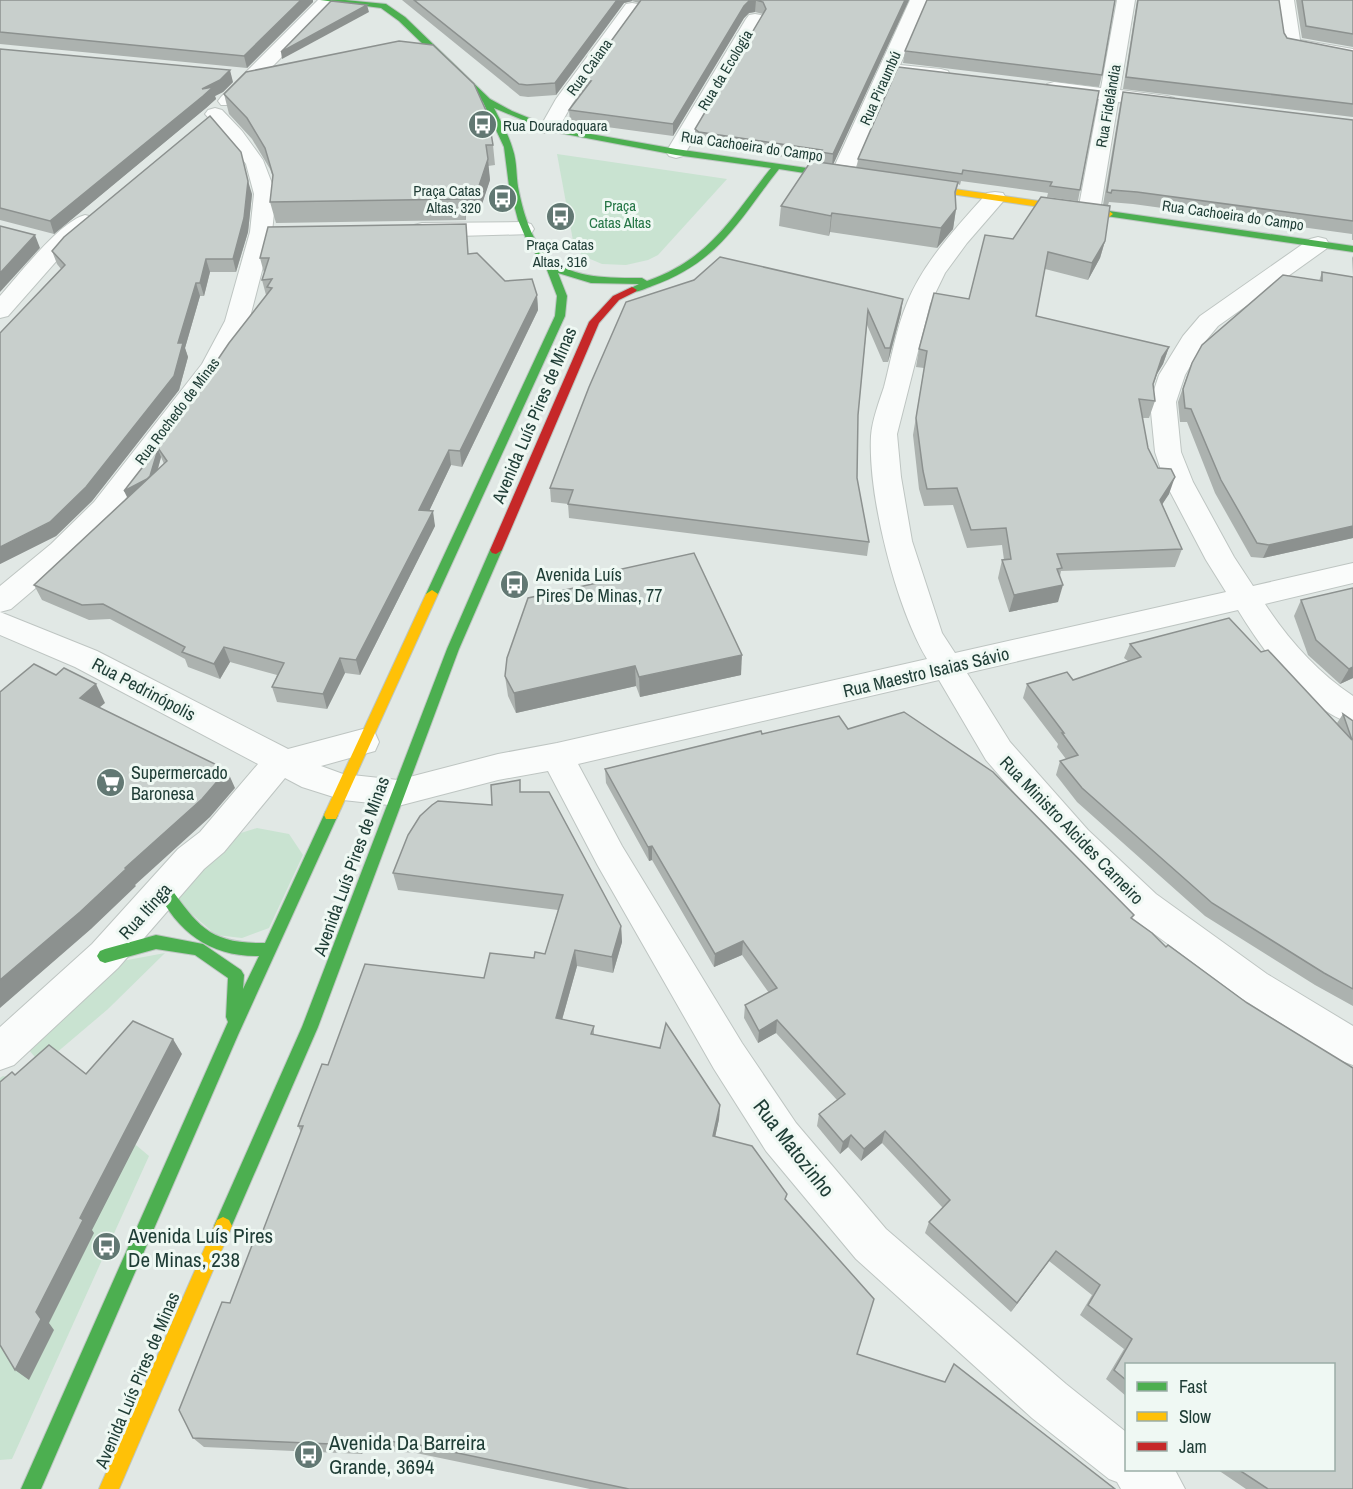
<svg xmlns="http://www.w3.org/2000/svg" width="1353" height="1489" font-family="'Archivo Narrow',sans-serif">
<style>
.green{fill:#c9e3d1}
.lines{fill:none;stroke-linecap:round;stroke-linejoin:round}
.street-casing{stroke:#bec5c2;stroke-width:2}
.fast-casing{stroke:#bdc6c2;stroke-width:2}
.slow-casing{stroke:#bdc6c2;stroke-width:2}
.jam-casing{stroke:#bdc6c2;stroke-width:2}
.street{fill:#fafcfb;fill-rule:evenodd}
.fast{fill:#4caf50;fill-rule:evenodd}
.slow{fill:#ffc107;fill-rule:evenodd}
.jam{fill:#c62828;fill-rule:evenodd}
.wall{fill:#acb2af;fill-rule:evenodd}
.shaded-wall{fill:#8c918f}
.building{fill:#c8cfcc;stroke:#8c918f;stroke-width:1.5}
.labels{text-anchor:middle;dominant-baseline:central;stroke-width:6;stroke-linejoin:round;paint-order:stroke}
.far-street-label{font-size:15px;fill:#1e3c35;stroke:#eff8f3}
.far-poi-label{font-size:15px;fill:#1e3c35;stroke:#eff8f3;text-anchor:start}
.far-park-label{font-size:15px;fill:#257646;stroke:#eff8f3}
.street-label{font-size:18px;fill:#1e3c35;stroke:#eff8f3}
.poi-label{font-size:18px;fill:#1e3c35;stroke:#eff8f3;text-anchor:start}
.near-street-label{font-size:21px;fill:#1e3c35;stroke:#eff8f3}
.near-poi-label{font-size:21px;fill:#1e3c35;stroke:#eff8f3;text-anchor:start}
</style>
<rect width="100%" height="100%" fill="#e1e8e5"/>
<g class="green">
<polygon points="557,154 727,179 658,255 648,260 626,265 602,264 583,256 574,246"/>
<polygon points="257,828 289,834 303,855 269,928 242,938 216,935 172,897 212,842"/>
<polygon points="165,953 108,1009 42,1065 21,1041 106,964"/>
<polygon points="3,1076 34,1083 62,1083 149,1156 12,1459 0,1460 0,1078"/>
</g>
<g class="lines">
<defs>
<g id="street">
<polygon points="318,0 337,0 235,105 221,105 218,101 221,97"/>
<polygon points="910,0 928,0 900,65 941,69 948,71 950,75 948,79 941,81 895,75 852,176 848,180 841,182 834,180 830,176"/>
<polygon points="1117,0 1135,0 1120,90 1167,96 1174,98 1177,102 1174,106 1167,108 1118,102 1100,211 1097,216 1089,218 1081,216 1078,211 1099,99 1054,94 1047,92 1044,88 1047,84 1054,82 1101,88"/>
<polygon points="1276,0 1294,0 1300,40 1353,49 1353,61 1285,48 1282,44"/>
<polygon points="632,3 638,4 641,8 572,104 556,133 542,133 539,129 556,99 626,4"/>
<polygon points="755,14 761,15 764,19 686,152 683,156 676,158 669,156 666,152 746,19 749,15"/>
<path d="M215 108 222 110 242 131 263 160 276 194 272 232 249 321 222 371 114 514 71 558 11 609 0 612 97 651 288 749 363 729 375 733 379 742 375 751 321 766 343 774 398 780 498 754 557 743 927 659C896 607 868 497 871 436 872 420 879 402 884 387 891 360 896 329 907 303 924 261 957 227 987 193L995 192 1003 193 1006 198 967 243 945 273 930 304 897 434 901 477 912 541 942 633 955 653 1226 592 1206 560 1165 482 1155 452 1150 402 1159 375 1183 336 1200 316 1310 239 1318 237 1326 239 1329 244 1326 249 1218 326 1203 344 1185 375 1176 402 1181 452 1193 482 1234 557 1253 586 1353 563V583L1265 604C1288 639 1317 672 1353 696V724C1305 709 1263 651 1238 610L967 673 1010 742 1088 830 1156 894 1267 974 1353 1026V1065L1339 1060 1241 998 1130 916 1064 850 986 760 939 680 578 764 622 846 742 1043 796 1123 886 1229 1066 1384 1126 1432V1470H1175L1185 1489H1121L1117 1482 1109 1479 1032 1418 856 1259 766 1151 714 1069 598 866 548 771 498 780 398 806 343 800 302 787 285 778 224 852 204 869 118 968 14 1065 0 1070V1027L92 944 178 849 200 832 258 764 75 667 0 635V586L51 544 94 502 202 364 225 321 250 232 254 194 246 164 228 139 205 114 208 110Z"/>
<path d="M85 215 93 217 96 222 67 249 8 316 0 318V296C19 275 59 222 85 215Z"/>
<polygon points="523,222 531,224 534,229 531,234 422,237 414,235 411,230 414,225 422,223"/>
</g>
<g id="fast">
<path d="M320 0H345L386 4 405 17 490 99 512 111 551 127 676 149 849 174 853 177 849 180 779 169C738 221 719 262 652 286 644 289 634 295 627 290L639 284 591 283 558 273 567 296 565 316 438 594 432 598 426 594 555 316 557 296 547 270 549 268 539 259 527 241 518 220 509 186 504 147 483 102 399 21 381 8ZM494 108 549 131 676 155 771 168C731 218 710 259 647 281L642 278C565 279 534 269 518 187 516 175 517 162 513 150 509 135 501 122 494 108Z"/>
<polygon points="1109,211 1353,246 1353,252 1106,216 1106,212"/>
<polygon points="496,546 502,550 459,649 318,1027 229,1232 223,1235 217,1232 214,1226 302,1027 447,649 490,550"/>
<path d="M331 809 336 811 338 815 238 1035 41 1489H21L228 1022 226 1017 228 978 195 955 156 949 105 963 100 961 97 956 100 951 105 949 156 935 203 944 241 970 244 975 243 989 259 956C211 957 177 932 157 890L159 886 164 884 169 886C199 927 210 944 265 943L324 815 326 811Z"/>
</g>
<g id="slow">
<polygon points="912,183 1109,211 1113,214 1109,217 909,188 909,184"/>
<polygon points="432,590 438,594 338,815 336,819 326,819 324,815 426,594"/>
<polygon points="223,1217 229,1220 232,1226 119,1489 99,1489 217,1220"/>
</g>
<polygon id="jam" points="632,287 637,290 635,292 619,300 599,323 502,550 496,554 492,553 490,550 589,322 613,296"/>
</defs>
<use href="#street" class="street-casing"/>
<use href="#fast" class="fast-casing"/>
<use href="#slow" class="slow-casing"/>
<use href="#jam" class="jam-casing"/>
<use href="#street" class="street"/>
<use href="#fast" class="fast"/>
<use href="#slow" class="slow"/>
<use href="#jam" class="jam"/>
</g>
<g class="wall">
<polygon points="0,0 313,2 247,68 0,44"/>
<polygon points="402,0 909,0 833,164 857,167 858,159 898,67 1080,190 1078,201 1047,197 1048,193 961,181 960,185 958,184 955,198 956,209 953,229 937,248 830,232 829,236 779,226 781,206 819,162 699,144 695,141 695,129 763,14 755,12 749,13 744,18 673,136 570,122 569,110 582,93 582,81 639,3 632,1 624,3 556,95 528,97 520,96"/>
<polygon points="1137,0 1279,0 1284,33 1287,38 1353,51 1353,117 1123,89"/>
<polygon points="1296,0 1353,0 1353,47 1302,38"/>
<polygon points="0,49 233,82 223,92 215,96 216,99 206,108 54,234 0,220"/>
<polygon points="905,51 1102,75 1099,87 903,63"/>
<polygon points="1123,92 1353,120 1353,240 1352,240 1352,234 1133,204 1109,202 1108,205 1103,205 1120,105"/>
<polygon points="224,94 493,145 495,165 488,166 490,180 481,207 466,213 466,220 276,223 270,202 273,177 270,169 252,139 229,114"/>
<polygon points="252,194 248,232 236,272 210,272 204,296 200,296 185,348 188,357 179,390 92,501 56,536 0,564 0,333 61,269 57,264 52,251"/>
<path d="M467 239 468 254 505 281 537 295 538 310 462 467 451 465 429 511 435 526 360 675 345 673 327 709 277 702 272 687 277 675 230 662 220 679 188 667 185 659 110 619 89 620 42 600 34 585 127 498 159 447 267 294 266 295 262 280 264 273 260 258ZM161 457 164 464 158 469Z"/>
<polygon points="1013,239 1105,241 1100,258 1088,280 1045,269 1036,316 1169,347 1163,364 1157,374 1153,384 1155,401 1149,418 1142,418 1148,448 1169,494 1162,504 1182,549 1175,567 1061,571 1060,576 1058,602 1009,612 998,578 1002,560 1004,560 1002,545 967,548 953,505 924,506 919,489 913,435 924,368 916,367 919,349 969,299"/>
<polygon points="1353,256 1353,538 1263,558 1251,557 1215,493 1187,422 1180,422 1178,402 1187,376 1319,281 1322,272 1353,277 1352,258"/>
<polygon points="626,302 901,313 888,362 883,362 867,325 858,415 857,478 869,542 867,556 569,518 568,504 551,502 550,488"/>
<polygon points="599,574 741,675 640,697 636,686 516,713 508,696 505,676 599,583"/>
<polygon points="1353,588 1353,678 1340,684 1308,655 1294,616 1301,600"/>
<polygon points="1130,644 1261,652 1337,723 1343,714 1353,721 1353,1006 1315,985 1205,916 1077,802 1056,775 1060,761 1066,759 1057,747 1058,744 1023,698 1027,684 1073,680 1128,661 1124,658"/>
<polygon points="848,729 1132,919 1353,1489 1246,1489 1218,1470 1334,1470 1126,1365 1126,1396 1106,1379 1124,1349 1080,1315 1092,1295 1049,1261 1011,1312 925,1233 929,1222 943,1208 882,1143 861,1161 848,1147 840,1154 817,1126 819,1114 837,1100 776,1033 758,1043 744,1018 745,1005 769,993 742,955 714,967 652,860 649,861 606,783 605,769 762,734"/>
<polygon points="522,792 621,926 622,942 613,973 577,966 562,1020 594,1026 594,1035 720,1105 719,1119 715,1137 786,1200 857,1354 1115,1489 590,1489 416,1453 364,1449 362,1454 204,1447 193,1438 230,1303 259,1241 301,1132 298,1126 328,1065 484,978 545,954 558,910 398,890 393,873 492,805"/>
</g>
<g class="shaded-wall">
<polygon points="301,0 313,0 313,2 247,68 244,56"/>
<polygon points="617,0 632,0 632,1 624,3 556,95 555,83"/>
<polygon points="756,0 755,12 749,13 744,18 673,136 673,124 744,6 749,1"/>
<polygon points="905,0 909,0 832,167 833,154"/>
<polygon points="367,5 369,12 282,59 281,52"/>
<polygon points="230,70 233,82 223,92 215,96 216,99 206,108 54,234 50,221 202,89"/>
<polygon points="488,159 490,180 481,207 466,213 466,220 463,192"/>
<polygon points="248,181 252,194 248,232 236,272 233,259"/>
<polygon points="956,209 953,229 937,248 941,228"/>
<polygon points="832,213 830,232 829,236 831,216"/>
<polygon points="35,235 40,248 0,292 0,273"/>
<polygon points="1105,241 1100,258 1088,280 1092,263"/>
<polygon points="206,259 210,272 204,296 200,283"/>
<polygon points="196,283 200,296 185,348 188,357 179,390 92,501 56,536 0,564 0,547 178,343"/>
<polygon points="537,295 538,310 462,467 460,451"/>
<polygon points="903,299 901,313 888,362 890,348"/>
<polygon points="1169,347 1163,364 1157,374 1148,401 1162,357"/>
<polygon points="158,449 161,457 153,486 128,499 124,491"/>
<polygon points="449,450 451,465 422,526 419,510"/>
<polygon points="1175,477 1169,494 1154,517 1160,500"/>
<polygon points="433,511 435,526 360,675 356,660"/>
<polygon points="1353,526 1353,538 1263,558 1269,545"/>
<polygon points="1063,585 1058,602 1009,612 1014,595"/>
<polygon points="224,647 230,662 220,679 214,664"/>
<polygon points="742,655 741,675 640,697 639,677"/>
<polygon points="340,658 345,673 327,709 323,694"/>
<polygon points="635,666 636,686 516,713 514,693"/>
<polygon points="1353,667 1353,678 1340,684 1349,669"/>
<polygon points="96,684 105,703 89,716 80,698"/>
<polygon points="227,770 235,788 210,817 135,885 136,886 91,929 0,1008 0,980 125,868"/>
<polygon points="652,846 652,860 649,861 648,847"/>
<polygon points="621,926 622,942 613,973 612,957"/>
<polygon points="743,941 742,955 714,967 715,954"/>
<polygon points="575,950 577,966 558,1034 556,1018"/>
<polygon points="777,1020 776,1033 758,1043 759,1031"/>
<polygon points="173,1039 182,1054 92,1230 94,1233 49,1323 54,1330 29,1380 15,1370 36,1312 80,1218"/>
<polygon points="720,1105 719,1119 712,1151 713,1136"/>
<polygon points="885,1131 882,1143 861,1161 864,1149"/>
<polygon points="851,1135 848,1147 840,1154 843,1142"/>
<polygon points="1056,1251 1049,1261 1011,1312 1017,1303"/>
<polygon points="357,1439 364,1449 362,1454 355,1445"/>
</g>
<g class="building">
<polygon points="0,0 301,0 244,56 0,32"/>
<polygon points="414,0 617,0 555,83 527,85 519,84"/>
<polygon points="641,0 905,0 833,154 820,152 822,150 699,132 695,129 766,9 763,2 756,0 749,1 744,6 673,124 569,110 591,81 582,81"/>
<polygon points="927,0 1115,0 1102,75 905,51"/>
<polygon points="1138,0 1279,0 1284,33 1287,38 1353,51 1353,104 1126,77"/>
<polygon points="1302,0 1353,0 1353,34 1306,26"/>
<polygon points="331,1 367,5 281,52"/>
<polygon points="399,41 433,45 474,84 488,115 493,145 486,145 488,159 479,186 463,192 463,199 270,202 273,175 265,148 247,118 224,94 246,72"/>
<polygon points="0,49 230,70 220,80 202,89 213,87 203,96 50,221 0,208"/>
<polygon points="898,67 1099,91 1080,190 1050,186 1052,182 963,170 962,174 858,159"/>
<polygon points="1123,92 1353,120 1353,221 1137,192 1112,190 1111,193 1107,192"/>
<polygon points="210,116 241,152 248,181 244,218 233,259 206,259 200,283 196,283 178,343 183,343 174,376 86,487 50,522 0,547 0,333 65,265 52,251 64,237"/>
<polygon points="811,161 958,182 955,192 956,209 941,228 832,213 831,216 781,206"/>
<polygon points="1041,197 1110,206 1105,241 1092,263 1048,252 1036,316 1169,347 1162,357 1153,384 1155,401 1139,399 1148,448 1158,468 1171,469 1175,477 1160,500 1182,549 1057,554 1062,568 1057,569 1063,585 1014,595 1002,560 1011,559 1006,528 971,530 957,488 927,489 923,471 916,418 927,351 919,349 934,293 969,299 985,235 1013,239"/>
<polygon points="466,224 468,254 477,253 505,281 532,279 537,295 460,451 449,450 419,510 433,511 356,660 340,658 323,694 272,687 284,663 224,647 214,664 182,652 185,647 103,604 82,605 34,585 167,461 158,448 229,343 272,288 267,287 272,279 262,280 269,258 260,258 268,227"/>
<polygon points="0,226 35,235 0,273"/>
<polygon points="720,257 903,299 890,348 885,348 868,310 858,415 857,478 869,542 568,504 573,490 550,488 589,387 626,302 694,280"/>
<polygon points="1322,272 1353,277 1353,526 1269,545 1257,543 1221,480 1191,409 1185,408 1183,389 1192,363 1202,345 1283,275 1322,281"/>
<polygon points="159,446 150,476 147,479 124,491"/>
<polygon points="694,553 742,655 639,677 635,666 514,693 505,676 507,658 528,598 602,582 599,574"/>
<polygon points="1353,588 1353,667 1349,669 1316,640 1301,600"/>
<polygon points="1229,618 1261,652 1268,650 1352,740 1343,714 1353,721 1353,989 1324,973 1212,903 1082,788 1060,761 1078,755 1062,733 1064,733 1027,684 1067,672 1073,680 1141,657 1130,644"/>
<polygon points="34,664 56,675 64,668 96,684 80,698 227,770 202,799 125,868 126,869 80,912 0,980 0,692"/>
<polygon points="904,712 993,772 1134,915 1131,918 1152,933 1166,947 1168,945 1247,1003 1353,1068 1353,1489 1268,1489 1239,1470 1334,1470 1334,1365 1126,1365 1126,1380 1114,1370 1132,1339 1088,1305 1100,1285 1056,1251 1017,1303 929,1222 950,1200 885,1131 864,1149 851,1135 843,1142 819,1114 845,1094 777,1020 759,1031 745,1005 777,988 743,941 715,954 652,846 648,847 605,769 761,731 762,734 839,716 848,729"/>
<polygon points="520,780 520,792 549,792 621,926 612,957 575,950 556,1018 594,1026 591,1034 660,1048 666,1023 720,1105 713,1136 752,1146 787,1194 785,1199 874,1299 857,1354 945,1382 954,1364 1115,1489 629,1489 410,1443 357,1439 355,1445 193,1438 179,1410 222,1302 230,1303 254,1240 259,1241 303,1126 298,1126 322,1064 328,1065 365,964 484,978 490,953 534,958 535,952 545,954 563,895 393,873 408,835 420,816 432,805 438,801 492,805 491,785"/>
<polygon points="133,1021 173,1039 80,1218 83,1220 36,1312 41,1319 15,1370 0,1345 0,1082 12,1072 15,1075 49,1045 86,1074"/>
</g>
<defs>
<symbol id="bus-disc" viewBox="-11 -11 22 22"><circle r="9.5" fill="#627873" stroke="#eff8f3"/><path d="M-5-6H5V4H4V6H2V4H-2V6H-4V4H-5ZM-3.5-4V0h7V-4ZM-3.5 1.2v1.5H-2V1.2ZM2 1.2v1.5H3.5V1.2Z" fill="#fff"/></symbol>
<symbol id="supermarket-disc" viewBox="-11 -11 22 22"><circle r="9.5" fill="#627873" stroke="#eff8f3"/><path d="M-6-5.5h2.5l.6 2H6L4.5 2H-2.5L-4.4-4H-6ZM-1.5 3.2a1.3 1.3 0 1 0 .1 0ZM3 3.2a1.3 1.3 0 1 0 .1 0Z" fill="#fff"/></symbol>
</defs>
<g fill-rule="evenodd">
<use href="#bus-disc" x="466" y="108" width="33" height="33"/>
<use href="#bus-disc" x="486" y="182" width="33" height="33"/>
<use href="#bus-disc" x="544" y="200" width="33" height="33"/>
<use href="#bus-disc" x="498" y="568" width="33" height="33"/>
<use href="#supermarket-disc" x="94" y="766" width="33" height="33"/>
<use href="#bus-disc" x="90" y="1230" width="33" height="33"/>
<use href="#bus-disc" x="292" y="1438" width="33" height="33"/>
</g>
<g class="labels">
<g class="far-street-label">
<text transform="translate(589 67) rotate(-54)">Rua Caiana</text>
<text transform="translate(725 70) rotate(-59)">Rua da Ecologia</text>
<text transform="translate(880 88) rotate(-66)">Rua Piraumbú</text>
<text transform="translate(1108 106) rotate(-80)">Rua Fidelândia</text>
<text transform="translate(752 146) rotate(8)">Rua Cachoeira do Campo</text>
<text transform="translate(1233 215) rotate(8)">Rua Cachoeira do Campo</text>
<text transform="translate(177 411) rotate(-53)">Rua Rochedo de Minas</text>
</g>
<g class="far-poi-label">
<text x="503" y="125">Rua Douradoquara</text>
<text x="481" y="190" text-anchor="end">Praça Catas<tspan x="481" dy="17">Altas, 320</tspan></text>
<text x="560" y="244" text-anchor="middle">Praça Catas<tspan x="560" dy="17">Altas, 316</tspan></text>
</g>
<g class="far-park-label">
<text x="620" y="205">Praça<tspan x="620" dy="17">Catas Altas</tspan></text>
</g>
<g class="street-label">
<text transform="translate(534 415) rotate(-67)">Avenida Luís Pires de Minas</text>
<text transform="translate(926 672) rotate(-13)">Rua Maestro Isaias Sávio</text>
<text transform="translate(144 689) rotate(28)">Rua Pedrinópolis</text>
<text transform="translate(1072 830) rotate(46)">Rua Ministro Alcides Carneiro</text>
<text transform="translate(351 866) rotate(-70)">Avenida Luís Pires de Minas</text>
<text transform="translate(145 911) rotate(-48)">Rua Itinga</text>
<text transform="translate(137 1380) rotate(-67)">Avenida Luís Pires de Minas</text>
</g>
<g class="poi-label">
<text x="536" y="574">Avenida Luís<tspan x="536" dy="21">Pires De Minas, 77</tspan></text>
<text x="131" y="772">Supermercado<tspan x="131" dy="21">Baronesa</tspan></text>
</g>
<g class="near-street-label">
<text transform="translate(794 1148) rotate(52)">Rua Matozinho</text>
</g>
<g class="near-poi-label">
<text x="128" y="1235">Avenida Luís Pires<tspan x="128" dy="24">De Minas, 238</tspan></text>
<text x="329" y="1442">Avenida Da Barreira<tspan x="329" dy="24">Grande, 3694</tspan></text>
</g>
</g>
<rect x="1125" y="1363" width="210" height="108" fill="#eff8f3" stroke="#9bada7" stroke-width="1.5"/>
<rect x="1137" y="1382" width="30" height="9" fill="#4caf50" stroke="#9bada7" stroke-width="1.5"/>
<text x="1179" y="1393" font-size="18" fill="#1e3c35">Fast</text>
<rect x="1137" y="1412" width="30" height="9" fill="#ffc107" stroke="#9bada7" stroke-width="1.5"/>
<text x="1179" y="1423" font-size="18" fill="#1e3c35">Slow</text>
<rect x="1137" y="1442" width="30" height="9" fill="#c62828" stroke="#9bada7" stroke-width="1.5"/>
<text x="1179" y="1453" font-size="18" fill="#1e3c35">Jam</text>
</svg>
